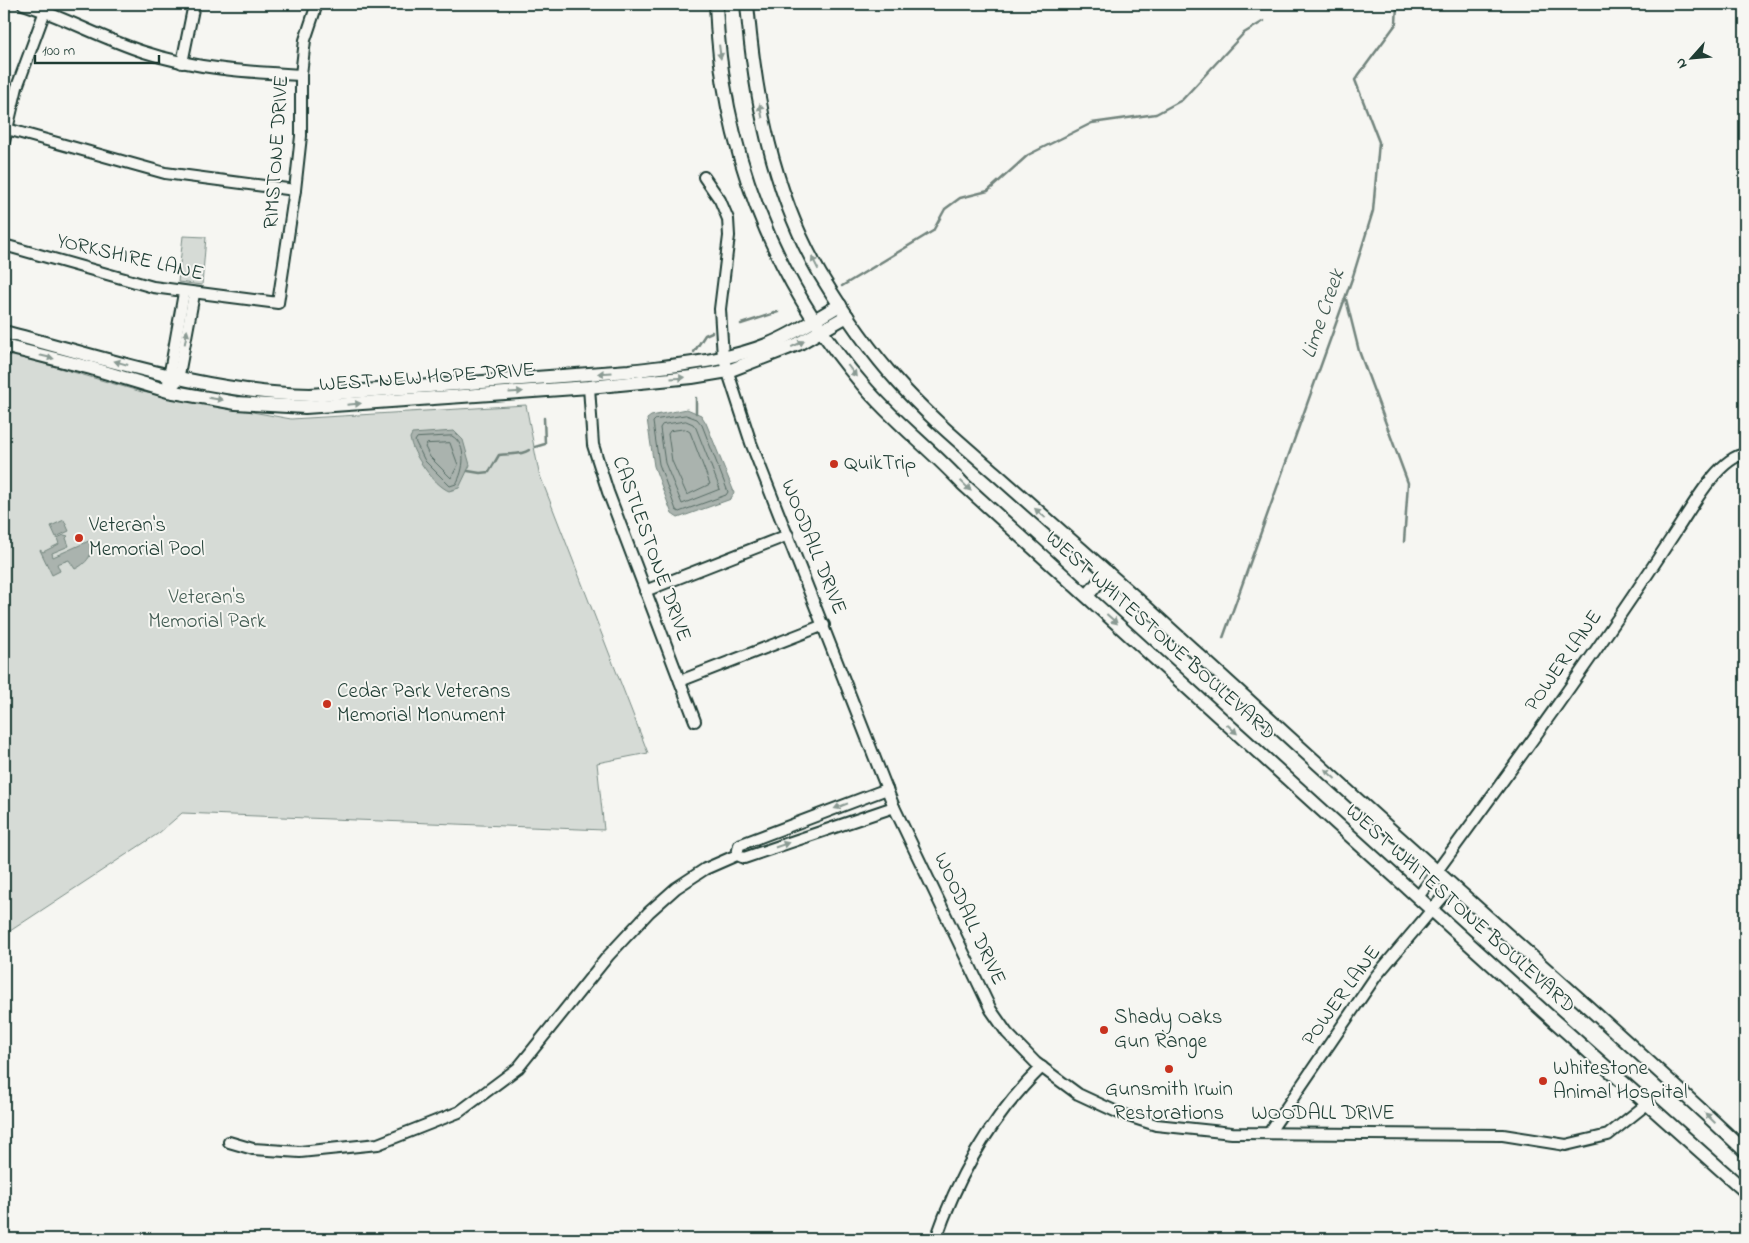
<svg xmlns="http://www.w3.org/2000/svg" width="1749" height="1243" font-family="'Indie Flower',sans-serif">
<style>
.green{fill:#d6dbd6;stroke:#7a8c85}
.water{fill:#aab3ae;stroke:#72847d}
.lines{fill:none;stroke-linecap:round;stroke-linejoin:round}
.shore{stroke:#576c65;stroke-width:1}
.stream{stroke:#72847d;stroke-width:2.5}
.minor-casing{stroke:#1f3d34;stroke-width:14}
.major-casing{stroke:#1f3d34;stroke-width:16}
.minor{stroke:#f6f6f2;stroke-width:10}
.major{stroke:#f6f6f2;stroke-width:12}
.oneway{fill:#8a9a93}
.poi-dot{fill:#c8321e;stroke:#f6f6f2;stroke-width:2}
.labels{text-anchor:middle;dominant-baseline:central;stroke-width:4;stroke-linejoin:round;paint-order:stroke}
.street-label{font-size:21px;fill:#1f3d34;stroke:#f6f6f2}
.poi-label{font-size:21px;fill:#1f3d34;stroke:#f6f6f2;text-anchor:start}
.park-label{font-size:21px;fill:#445d54;stroke:#f6f6f2}
.water-label{font-size:22px;font-style:italic;fill:#425a52;stroke:#f6f6f2}
</style>
<rect width="100%" height="100%" fill="#f6f6f2"/>
<filter id="ink" filterUnits="userSpaceOnUse"><feTurbulence type="fractalNoise" baseFrequency=".02" numOctaves="2"/><feDisplacementMap in="SourceGraphic" scale="10" xChannelSelector="R" yChannelSelector="G"/><feConvolveMatrix kernelMatrix="1 2 1 2 8 2 1 2 1" color-interpolation-filters="sRGB"/></filter>
<g filter="url(#ink)">
<g class="green">
<polygon points="183,236 206,237 202,285 178,282"/>
<polygon points="4,352 142,392 291,419 526,405 539,473 648,753 597,763 604,830 182,813 159,833 4,935"/>
</g>
<g class="water">
<polygon points="687,409 701,415 706,423 734,492 731,499 678,518 672,514 654,466 647,419 651,416"/>
<path d="M454 431 463 440 470 465 459 488 449 491C434 485 412 454 410 438L412 434Z"/>
<polygon points="64,520 69,531 56,537 51,526"/>
<path d="M64 535 68 536 66 538 69 546 52 553 53 557 91 540C95 554 86 564 75 569L69 560 57 564 60 571 52 575 40 550 43 552 59 544 57 538Z"/>
</g>
<g class="lines">
<g class="shore">
<polygon points="686,415 697,419 702,425 728,492 726,495 679,512 676,510 659,464 653,422 655,420"/>
<polygon points="686,421 693,424 696,428 720,489 682,504 665,463 660,428 662,425"/>
<polygon points="685,429 690,432 710,484 687,495 672,461 668,434 670,431"/>
<path d="M452 436C468 445 464 471 456 484L450 486 425 461 415 441 417 438Z"/>
<polygon points="450,443 458,465 451,478 430,457 425,447 427,444"/>
</g>
<g class="stream">
<polyline points="842,286 933,231 945,209 960,198 988,191 1028,155 1092,123 1156,114 1182,100 1244,33 1264,21"/>
<polyline points="1346,299 1359,351 1408,483 1404,542"/>
<polyline points="741,324 778,312"/>
<polyline points="694,352 705,335 712,332"/>
<polyline points="696,413 696,398"/>
<polyline points="535,447 545,444 544,418"/>
<path d="M468 471 480 473 489 472 499 455C509 453 521 456 529 450"/>
<polyline points="1223,638 1353,276 1373,211 1379,142 1355,80 1396,24 1397,4"/>
</g>
<defs>
<g id="minor">
<path d="M23 4C64 17 103 39 144 52 195 69 248 72 301 75"/>
<polyline points="182,63 194,4"/>
<polyline points="7,129 165,173 295,190"/>
<polyline points="4,142 17,87 45,11"/>
<polyline points="704,177 720,200 728,219 729,236 720,309 723,357 751,443 894,807 991,1010 1007,1033 1036,1063 1078,1094 1119,1113 1156,1125 1232,1133 1503,1135 1566,1145 1608,1135 1647,1104"/>
<polyline points="4,245 153,287 278,303 295,190 301,136 301,75 305,40 317,4"/>
<polyline points="168,383 184,293"/>
<polyline points="589,387 593,445 608,492 695,721"/>
<polyline points="168,391 178,380 194,294"/>
<polyline points="645,591 788,535"/>
<polyline points="680,681 824,625"/>
<polyline points="737,855 739,845 887,789"/>
<path d="M1418 897C1506 777 1595 656 1676 531 1691 509 1718 458 1745 454"/>
<polyline points="1269,1133 1376,976 1452,886"/>
<polyline points="229,1142 253,1149 300,1152 378,1144 459,1112 518,1068 608,956 649,912 676,888 705,869 737,855 744,858 894,807"/>
<path d="M936 1239C958 1175 993 1115 1042 1067"/>
</g>
<g id="major">
<path d="M716 4C721 144 771 278 863 385 893 421 931 449 963 484L1552 1019 1745 1191"/>
<path d="M747 4C755 97 772 191 820 274 843 312 868 349 898 382 927 415 962 444 995 473 1042 515 1089 556 1136 598 1242 694 1348 792 1455 888 1552 975 1650 1061 1745 1151"/>
<path d="M4 332C105 358 204 393 310 395L629 371C676 365 725 362 769 344 794 334 817 318 840 305"/>
<polyline points="4,346 91,368 168,391 236,403 305,407 589,387 692,377 728,371 798,344 847,316"/>
<polyline points="1087,596 1107,572"/>
</g>
</defs>
<use href="#minor" class="minor-casing"/>
<use href="#major" class="major-casing"/>
<use href="#minor" class="minor"/>
<use href="#major" class="major"/>
</g>
<defs><path id="oneway-solid" d="M-6-.8H1V-3.2L6.5 0L1 3.2V.8H-6Z" transform="scale(1.25)"/></defs>
<g class="oneway">
<use href="#oneway-solid" transform="translate(720 52) rotate(83)"/>
<use href="#oneway-solid" transform="translate(761 111) rotate(-101)"/>
<use href="#oneway-solid" transform="translate(815 263) rotate(-117)"/>
<use href="#oneway-solid" transform="translate(186 337) rotate(-80)"/>
<use href="#oneway-solid" transform="translate(798 344) rotate(-25)"/>
<use href="#oneway-solid" transform="translate(47 357) rotate(14)"/>
<use href="#oneway-solid" transform="translate(121 363) rotate(-164)"/>
<use href="#oneway-solid" transform="translate(852 371) rotate(53)"/>
<use href="#oneway-solid" transform="translate(605 373) rotate(176)"/>
<use href="#oneway-solid" transform="translate(678 378) rotate(-4)"/>
<use href="#oneway-solid" transform="translate(516 392) rotate(-4)"/>
<use href="#oneway-solid" transform="translate(216 399) rotate(9)"/>
<use href="#oneway-solid" transform="translate(354 404) rotate(-5)"/>
<use href="#oneway-solid" transform="translate(966 486) rotate(44)"/>
<use href="#oneway-solid" transform="translate(1040 513) rotate(-139)"/>
<use href="#oneway-solid" transform="translate(1112 619) rotate(42)"/>
<use href="#oneway-solid" transform="translate(1232 729) rotate(42)"/>
<use href="#oneway-solid" transform="translate(1330 774) rotate(-138)"/>
<use href="#oneway-solid" transform="translate(841 806) rotate(159)"/>
<use href="#oneway-solid" transform="translate(782 845) rotate(-19)"/>
<use href="#oneway-solid" transform="translate(1710 1118) rotate(-136)"/>
</g>
</g>
<g class="poi-dot">
<circle cx="834" cy="464" r="5"/>
<circle cx="79" cy="538" r="5"/>
<circle cx="327" cy="704" r="5"/>
<circle cx="1104" cy="1030" r="5"/>
<circle cx="1169" cy="1069" r="5"/>
<circle cx="1543" cy="1081" r="5"/>
</g>
<g class="labels">
<g class="street-label">
<text transform="translate(277 152) rotate(-86)">RIMSTONE DRIVE</text>
<text transform="translate(130 258) rotate(13)">YORKSHIRE LANE</text>
<text transform="translate(427 378) rotate(-4)">WEST NEW HOPE DRIVE</text>
<text transform="translate(813 547) rotate(68)">WOODALL DRIVE</text>
<text transform="translate(651 549) rotate(70)">CASTLESTONE DRIVE</text>
<text transform="translate(1160 636) rotate(42)">WEST WHITESTONE BOULEVARD</text>
<text transform="translate(1564 661) rotate(-55)">POWER LANE</text>
<text transform="translate(1460 909) rotate(42)">WEST WHITESTONE BOULEVARD</text>
<text transform="translate(969 919) rotate(65)">WOODALL DRIVE</text>
<text transform="translate(1342 996) rotate(-54)">POWER LANE</text>
<text x="1323" y="1114">WOODALL DRIVE</text>
</g>
<g class="poi-label">
<text x="844" y="464">QuikTrip</text>
<text x="89" y="526">Veteran's<tspan x="89" dy="24">Memorial Pool</tspan></text>
<text x="337" y="692">Cedar Park Veterans<tspan x="337" dy="24">Memorial Monument</tspan></text>
<text x="1114" y="1018">Shady Oaks<tspan x="1114" dy="24">Gun Range</tspan></text>
<text x="1553" y="1069">Whitestone<tspan x="1553" dy="24">Animal Hospital</tspan></text>
<text x="1169" y="1090" text-anchor="middle">Gunsmith Irwin<tspan x="1169" dy="24">Restorations</tspan></text>
</g>
<g class="park-label">
<text x="207" y="598">Veteran's<tspan x="207" dy="24">Memorial Park</tspan></text>
</g>
<g class="water-label">
<text transform="translate(1324 314) rotate(-71)">Lime Creek</text>
</g>
</g>
<rect width="1749" height="1243" fill="none" stroke="#f6f6f2" stroke-width="20"/>
<rect x="10" y="10" width="1729" height="1223" fill="none" stroke="#1f3d34" stroke-width="2" filter="url(#ink)"/>
<g transform="translate(1692 58) rotate(243)" stroke="#f6f6f2" stroke-width="4" paint-order="stroke">
<path d="M0-4L9 19L0 12L-9 19Z" fill="#1f3d34"/>
<text y="-8" font-size="14" font-weight="bold" text-anchor="middle" fill="#1f3d34">N</text>
</g>
<path d="M35 55v8h124v-8" fill="none" stroke="#1f3d34" stroke-width="2.5"/>
<text x="42" y="55" font-size="15" fill="#1f3d34" stroke="#f6f6f2" stroke-width="4" paint-order="stroke">100 m</text>
</svg>
